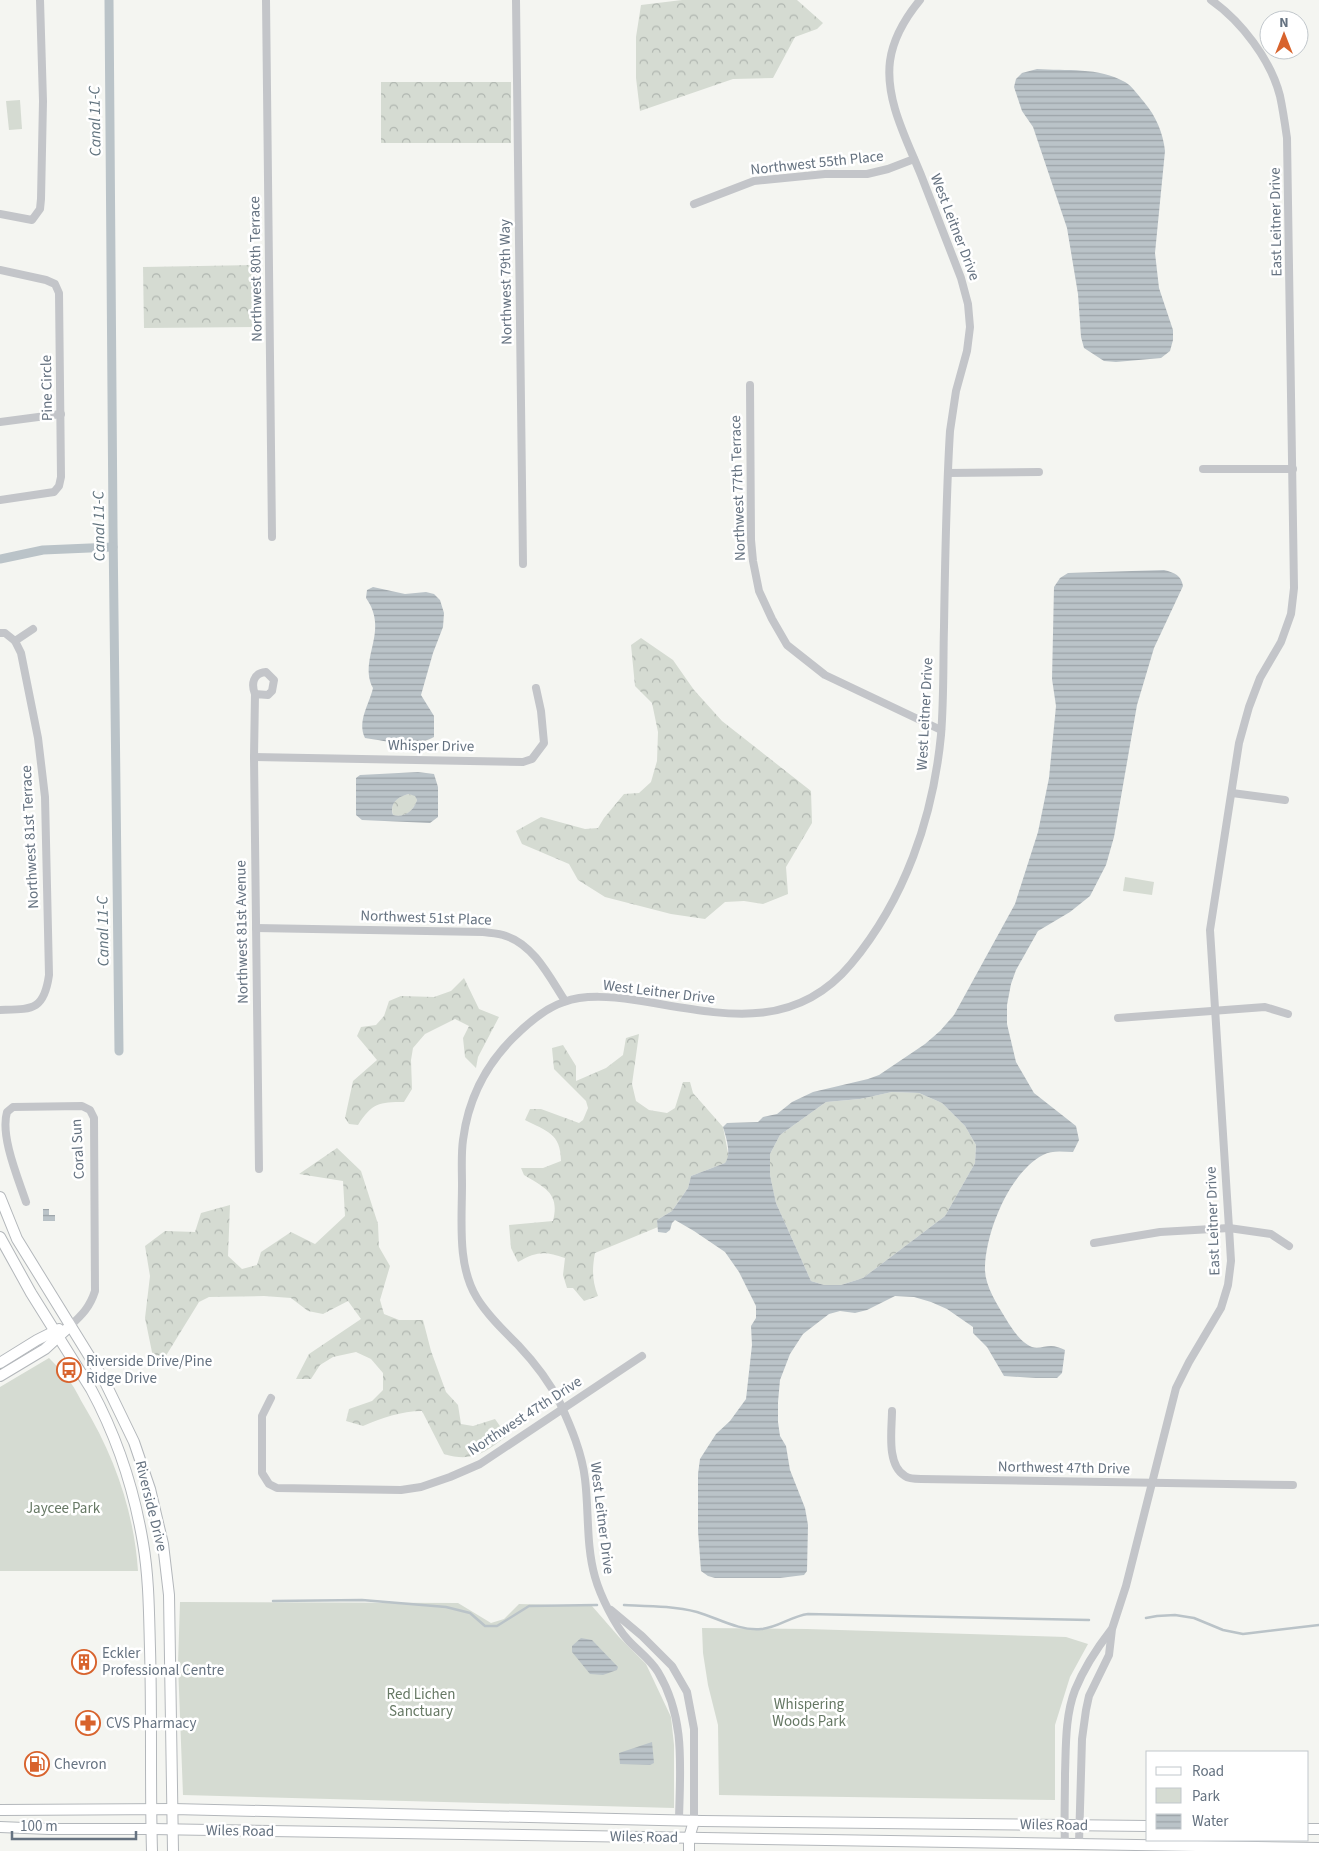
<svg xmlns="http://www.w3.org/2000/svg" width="1319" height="1851" font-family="'Source Sans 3',sans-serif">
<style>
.green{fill:#d5dbd2}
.forest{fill:url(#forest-crowns)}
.water{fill:url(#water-rules);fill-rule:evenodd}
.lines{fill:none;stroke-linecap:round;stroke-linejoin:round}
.stream{stroke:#bac3c8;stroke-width:2.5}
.canal{stroke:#bac3c8;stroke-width:9}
.secondary-casing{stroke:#b3b7bb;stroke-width:12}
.street{stroke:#c3c5c9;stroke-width:8}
.secondary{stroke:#fff;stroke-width:10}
.labels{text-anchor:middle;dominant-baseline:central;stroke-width:5;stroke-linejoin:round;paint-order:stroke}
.street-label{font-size:15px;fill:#657280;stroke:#fff}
.poi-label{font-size:15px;fill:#657280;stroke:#fff;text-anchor:start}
.park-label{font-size:15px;fill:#667864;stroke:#fff}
.water-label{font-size:16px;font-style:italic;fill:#61737e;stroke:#fff}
</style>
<defs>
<pattern id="forest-crowns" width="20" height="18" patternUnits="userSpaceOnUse" patternTransform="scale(1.25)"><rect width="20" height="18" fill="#d5dbd2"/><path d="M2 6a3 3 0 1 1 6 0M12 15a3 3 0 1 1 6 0" fill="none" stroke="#b0b6b0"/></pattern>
<pattern id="water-rules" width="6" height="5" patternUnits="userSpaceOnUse" patternTransform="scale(1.25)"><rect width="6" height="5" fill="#bac3c8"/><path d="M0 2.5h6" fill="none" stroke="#9ba3a8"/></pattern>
</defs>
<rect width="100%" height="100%" fill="#f4f5f1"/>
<g class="green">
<polygon points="20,100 22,129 9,130 6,101"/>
<polygon points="1125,877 1154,882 1152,895 1123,891"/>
<path d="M49 1358C55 1364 62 1371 67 1378 74 1386 78 1395 83 1404 114 1455 134 1511 138 1571H0V1387Z"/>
<polygon points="180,1602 458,1603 491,1623 504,1619 519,1604 592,1606 619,1637 646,1664 671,1717 674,1745 674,1808 183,1795 178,1664"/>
<polygon points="702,1628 807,1629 1034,1636 1066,1637 1088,1644 1070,1677 1055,1725 1055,1800 719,1795 718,1725 708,1685 703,1653"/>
</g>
<g class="forest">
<polygon points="682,0 797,0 823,23 817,29 795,37 773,78 733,79 640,111 636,78 636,37 641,5"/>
<rect x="381" y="82" width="130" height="61"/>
<polygon points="257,265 258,327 144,328 143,267"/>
<polygon points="641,638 673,660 694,690 722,721 811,791 812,823 786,867 788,894 763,904 744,901 725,902 705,919 671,914 605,897 578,880 569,864 522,844 516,831 541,817 585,829 598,828 604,818 624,794 639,793 651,782 657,761 658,732 652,703 635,686 631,645"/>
<path d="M409 794 415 795 417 800C414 811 404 818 393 815 389 802 399 796 409 794Z"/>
<path d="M464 978 479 1009 499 1017 478 1057 476 1068 465 1057 463 1038 469 1026 455 1019 425 1034 413 1048 411 1060 412 1089 404 1102C379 1102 372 1103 358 1125L349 1124 345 1118 353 1081 377 1060 357 1036 361 1027 376 1025 384 1016 389 1001 401 996 434 997 451 991Z"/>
<path d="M639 1034 632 1084 636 1101 649 1110 667 1113 675 1108 683 1082H690L693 1093 723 1127 728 1153V1159L725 1163 691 1176 688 1188 672 1211 657 1220 658 1227 595 1253C592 1269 592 1281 598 1296L584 1301 573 1288H567L563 1275 565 1258C545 1251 537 1251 518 1262L511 1248 509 1225 553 1221C560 1193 545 1188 524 1175L521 1168H543L561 1161C561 1133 546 1131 525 1120L530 1109H541L579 1123 583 1120 588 1108 586 1101 554 1069 552 1048 563 1045 576 1066V1081L606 1068 623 1055 626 1038Z"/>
<polygon points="892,1092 919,1093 942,1103 965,1126 976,1145 975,1163 945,1216 863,1278 841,1285 824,1285 811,1281 776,1203 770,1175 770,1154 780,1135 826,1102 860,1099"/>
<path d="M337 1148 361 1171 378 1224 379 1247 390 1266 380 1300 384 1314 399 1320H423L431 1351 446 1392 458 1405 461 1424 473 1426 495 1419 507 1436C485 1452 473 1463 444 1454L422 1411C401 1411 382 1418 363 1426L346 1421 349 1409 372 1401 383 1390V1373L371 1359 356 1352 333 1357 320 1365 311 1379H296L309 1354 361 1319 348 1301 323 1314 308 1311 291 1298 264 1296 209 1297 199 1302 167 1354 159 1364 153 1357 145 1318 150 1276 145 1246 165 1231 195 1232 201 1213 230 1205 228 1256 242 1269 257 1265 261 1252 291 1232 315 1244 345 1216 343 1181 299 1174Z"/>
</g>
<g class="water">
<path d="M1037 69C1066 71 1099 67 1125 82 1132 86 1138 95 1144 102 1156 116 1163 133 1165 151L1155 253 1159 288 1173 330V340L1170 351 1161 358 1116 362 1104 361 1084 348 1081 337 1078 294 1067 228 1033 127 1022 111 1014 87 1016 79 1022 73Z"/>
<path d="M1164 570C1175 573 1181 575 1183 586L1154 648 1137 705 1114 837 1106 865 1090 896 1070 912 1038 931 1016 970 1011 984 1007 1005V1024L1016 1062 1034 1093 1076 1126 1079 1140 1073 1152C1063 1152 1052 1150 1043 1155 1010 1172 986 1231 985 1267 984 1285 997 1304 1006 1319 1012 1329 1021 1343 1032 1347 1038 1349 1045 1346 1051 1346 1055 1346 1061 1348 1065 1350L1062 1373 1057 1378H1036L1004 1376 987 1347 973 1333V1327L947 1309 931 1302 914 1297 895 1296 867 1310 855 1313 840 1311 829 1314 803 1334 790 1354 780 1380 778 1402V1422L780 1436 786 1446 790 1470 805 1508 808 1525 807 1571 804 1575 780 1578H715L708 1576 701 1571 698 1531V1474L700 1459 716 1434 730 1421 746 1399 752 1345 751 1326 756 1318V1306L739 1272 725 1252 694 1231 675 1220 672 1223 670 1230 666 1233 658 1232 657 1220 672 1211 688 1188 691 1176 725 1163C732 1154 726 1137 723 1127L727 1123 758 1122 763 1117 777 1114 792 1102 813 1092 868 1079 879 1075 925 1044 940 1031 954 1015 1015 904 1038 832 1049 778 1056 706 1052 679 1054 587 1060 578 1068 573ZM892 1092 919 1093 942 1103 965 1126 976 1145 975 1163 945 1216 863 1278 841 1285H824L811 1281 776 1203 770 1175V1154L780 1135 826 1102 860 1099Z"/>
<path d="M373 587 405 594 426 592 434 594 440 600 444 613 443 627 433 653 421 695 434 716V737C415 748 385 741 365 738 357 721 369 705 373 688 358 658 390 632 366 598L367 590Z"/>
<path d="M418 772 434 774 438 787V817L430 823 362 820 356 815V778L360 775ZM409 794 415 796 417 800C414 811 404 818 393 815 389 803 399 796 409 794Z"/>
<polygon points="43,1209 49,1209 49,1215 55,1215 55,1221 43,1221"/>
<polygon points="581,1638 592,1640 618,1667 617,1670 603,1675 590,1674 572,1652 572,1646"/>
<polygon points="652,1742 654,1763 650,1765 620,1764 619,1753"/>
</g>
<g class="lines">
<g class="stream">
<polyline points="273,1601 362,1600 446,1607 470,1613 485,1626 497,1626 529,1606 597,1605"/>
<path d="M624 1605C649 1606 674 1606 697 1612 718 1618 738 1631 761 1629 778 1628 791 1616 808 1614L1089 1620"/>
<polyline points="1146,1618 1157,1616 1175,1615 1194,1618 1223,1630 1243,1634 1319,1625"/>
</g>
<g class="canal">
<polyline points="109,0 113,528 119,1051"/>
<polyline points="0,559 43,550 113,547"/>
</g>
<defs>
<g id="secondary">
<polyline points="0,1197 17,1239 104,1380 134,1442 150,1489 163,1544 169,1595 173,1851"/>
<path d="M0 1237 31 1293 91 1389C117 1437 134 1489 143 1543 149 1578 149 1614 150 1649 152 1717 150 1784 152 1851"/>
<polyline points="0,1363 37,1340 59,1329"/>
<polyline points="0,1376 45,1349 70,1326"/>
<polyline points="0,1810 173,1809 702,1821 1148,1826"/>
<polyline points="0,1827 49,1829 152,1829 1319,1848"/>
<polyline points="1308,1829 1319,1829"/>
<polyline points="689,1851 689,1838 694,1821"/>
</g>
</defs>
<use href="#secondary" class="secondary-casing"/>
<g class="street">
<polyline points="266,0 272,537"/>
<polyline points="516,0 523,564"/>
<polyline points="694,204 754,181 825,174 867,174 888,169 914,159"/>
<polyline points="0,214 32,220 40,209 41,199 43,101 40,0"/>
<polyline points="0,270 46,280 55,284 59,293 61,477 59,486 54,492 0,500"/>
<polyline points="750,385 751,540 753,561 759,591 772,619 787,645 825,675 941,730"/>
<polyline points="0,422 61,414"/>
<polyline points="1203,469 1293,469"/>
<polyline points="948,473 1039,472"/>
<polyline points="0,633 5,633 15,641 33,629"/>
<path d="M255 694 268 695 272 691 274 680 266 672C253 673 251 684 255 694L254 757 259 1169"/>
<polyline points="254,757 523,762 532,759 544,743 541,711 536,688"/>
<polyline points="1232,793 1285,800"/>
<path d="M256 928 483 932C490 933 499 933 506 936 534 945 550 978 565 1001"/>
<path d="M0 1010C32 1009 44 1011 49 975L45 797 38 738 21 653 15 641"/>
<polyline points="1118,1018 1265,1007 1288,1014"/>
<path d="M26 1202C18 1178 0 1136 7 1112L13 1107 82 1106 90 1110 94 1118 95 1291C90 1307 82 1315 70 1326"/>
<polyline points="1094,1243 1160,1232 1229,1228 1271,1234 1289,1246"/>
<polyline points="271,1398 262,1416 262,1473 269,1484 277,1488 401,1490 421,1487 450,1477 480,1464 642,1356"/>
<path d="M892 1411C892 1429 886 1465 905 1476 909 1479 917 1479 921 1479L1293 1485"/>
<polyline points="611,1610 642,1636 672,1666 687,1692 694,1729 694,1821"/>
<path d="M679 1820C680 1768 686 1719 658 1672 650 1659 638 1651 628 1640 615 1626 600 1595 595 1577 586 1546 589 1511 585 1479 582 1453 571 1427 560 1403 549 1381 535 1363 518 1345 504 1331 488 1316 477 1298 457 1266 462 1221 462 1185 462 1170 461 1154 463 1140 468 1100 485 1066 513 1038 527 1024 545 1008 564 1002 585 994 613 997 635 1000 714 1012 791 1036 851 964 905 899 933 818 941 735 944 699 943 663 944 627 945 562 946 496 950 431L956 391 967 351 970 327 968 304 961 278C948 244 934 209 921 175 907 140 885 100 890 61 893 39 906 17 920 0"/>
<path d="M1079 1843 1082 1739 1086 1710 1089 1696 1109 1655 1112 1629 1126 1586 1176 1388 1189 1362 1221 1308 1228 1285 1231 1261 1229 1228 1210 930 1239 743 1249 707 1260 678 1281 642 1291 614 1294 588 1287 138C1285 124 1283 110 1280 96 1271 60 1241 21 1211 0"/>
<path d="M1065 1844C1064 1820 1065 1797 1065 1774 1066 1746 1065 1716 1075 1690 1084 1668 1097 1648 1111 1630"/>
</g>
<use href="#secondary" class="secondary"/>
</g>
<defs>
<symbol id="bus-ring" viewBox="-11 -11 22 22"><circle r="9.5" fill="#fff" stroke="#d8632d" stroke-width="1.5"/><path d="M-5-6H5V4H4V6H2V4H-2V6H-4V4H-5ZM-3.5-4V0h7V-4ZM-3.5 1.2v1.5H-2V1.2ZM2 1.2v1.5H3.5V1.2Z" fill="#d8632d"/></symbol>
<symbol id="building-ring" viewBox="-11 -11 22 22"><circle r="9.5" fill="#fff" stroke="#d8632d" stroke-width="1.5"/><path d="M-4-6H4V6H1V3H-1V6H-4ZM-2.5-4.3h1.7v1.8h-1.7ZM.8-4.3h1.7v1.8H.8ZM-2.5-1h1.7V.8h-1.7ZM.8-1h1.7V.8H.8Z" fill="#d8632d"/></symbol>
<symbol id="pharmacy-ring" viewBox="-11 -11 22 22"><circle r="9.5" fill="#fff" stroke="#d8632d" stroke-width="1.5"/><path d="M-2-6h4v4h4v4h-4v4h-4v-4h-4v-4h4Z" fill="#d8632d"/></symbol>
<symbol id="fuel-ring" viewBox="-11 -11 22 22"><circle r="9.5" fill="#fff" stroke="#d8632d" stroke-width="1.5"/><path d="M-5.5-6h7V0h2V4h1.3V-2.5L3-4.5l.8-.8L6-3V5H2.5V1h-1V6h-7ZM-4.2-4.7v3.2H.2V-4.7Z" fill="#d8632d"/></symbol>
</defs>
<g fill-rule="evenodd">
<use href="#bus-ring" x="55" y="1356" width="28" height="28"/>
<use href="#building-ring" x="70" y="1648" width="28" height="28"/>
<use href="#pharmacy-ring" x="74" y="1709" width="28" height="28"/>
<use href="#fuel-ring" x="23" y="1750" width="28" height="28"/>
</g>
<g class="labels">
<g class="street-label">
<text transform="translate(817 163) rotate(-6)">Northwest 55th Place</text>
<text transform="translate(1276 222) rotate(-91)">East Leitner Drive</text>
<text transform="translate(955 227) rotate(69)">West Leitner Drive</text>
<text transform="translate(256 269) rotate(-91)">Northwest 80th Terrace</text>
<text transform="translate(506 282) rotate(-91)">Northwest 79th Way</text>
<text transform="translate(47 388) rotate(-91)">Pine Circle</text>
<text transform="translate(738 488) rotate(-92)">Northwest 77th Terrace</text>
<text transform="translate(925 714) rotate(-87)">West Leitner Drive</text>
<text transform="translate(431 746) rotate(1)">Whisper Drive</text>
<text transform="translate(30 837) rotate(-93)">Northwest 81st Terrace</text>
<text transform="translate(426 918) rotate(2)">Northwest 51st Place</text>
<text transform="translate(242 932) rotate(-91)">Northwest 81st Avenue</text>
<text transform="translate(659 992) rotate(7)">West Leitner Drive</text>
<text transform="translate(78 1149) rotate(-93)">Coral Sun</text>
<text transform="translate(1213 1221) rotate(-92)">East Leitner Drive</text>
<text transform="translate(525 1416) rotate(-33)">Northwest 47th Drive</text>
<text transform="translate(1064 1468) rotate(1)">Northwest 47th Drive</text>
<text transform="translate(151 1506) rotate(76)">Riverside Drive</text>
<text transform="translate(602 1518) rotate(83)">West Leitner Drive</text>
<text transform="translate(1054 1825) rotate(1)">Wiles Road</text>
<text transform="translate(240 1831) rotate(1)">Wiles Road</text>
<text transform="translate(644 1837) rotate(1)">Wiles Road</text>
</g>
<g class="poi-label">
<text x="86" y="1361">Riverside Drive/Pine<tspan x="86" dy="17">Ridge Drive</tspan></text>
<text x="102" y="1653">Eckler<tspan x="102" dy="17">Professional Centre</tspan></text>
<text x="106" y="1723">CVS Pharmacy</text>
<text x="54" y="1764">Chevron</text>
</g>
<g class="park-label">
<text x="63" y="1508">Jaycee Park</text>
<text x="421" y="1694">Red Lichen<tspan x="421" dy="17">Sanctuary</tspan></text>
<text x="809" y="1704">Whispering<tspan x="809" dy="17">Woods Park</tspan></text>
</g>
<g class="water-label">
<text transform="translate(95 121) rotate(-91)">Canal 11-C</text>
<text transform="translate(99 526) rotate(-91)">Canal 11-C</text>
<text transform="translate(103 931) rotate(-91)">Canal 11-C</text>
</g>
</g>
<rect x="1146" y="1751" width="162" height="90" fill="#ffffff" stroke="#c1c7cc"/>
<rect x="1156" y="1767" width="25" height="8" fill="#ffffff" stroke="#c1c7cc"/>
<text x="1192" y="1776" font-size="15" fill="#657280">Road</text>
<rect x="1156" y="1788" width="25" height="15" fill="#d5dbd2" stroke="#c1c7cc"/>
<text x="1192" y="1801" font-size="15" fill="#657280">Park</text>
<rect x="1156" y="1814" width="25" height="15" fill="url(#water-rules)" stroke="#c1c7cc"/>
<text x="1192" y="1826" font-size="15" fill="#657280">Water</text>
<g transform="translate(1284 35)"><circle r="24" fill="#ffffff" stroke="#c1c7cc"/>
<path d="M0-4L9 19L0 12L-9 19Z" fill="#d8632d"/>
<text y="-8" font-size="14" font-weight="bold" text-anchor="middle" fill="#657280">N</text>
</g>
<path d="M12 1831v8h124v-8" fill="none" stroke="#657280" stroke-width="2.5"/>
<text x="20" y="1831" font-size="15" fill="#657280" stroke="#ffffff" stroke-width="4" paint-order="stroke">100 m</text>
</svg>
